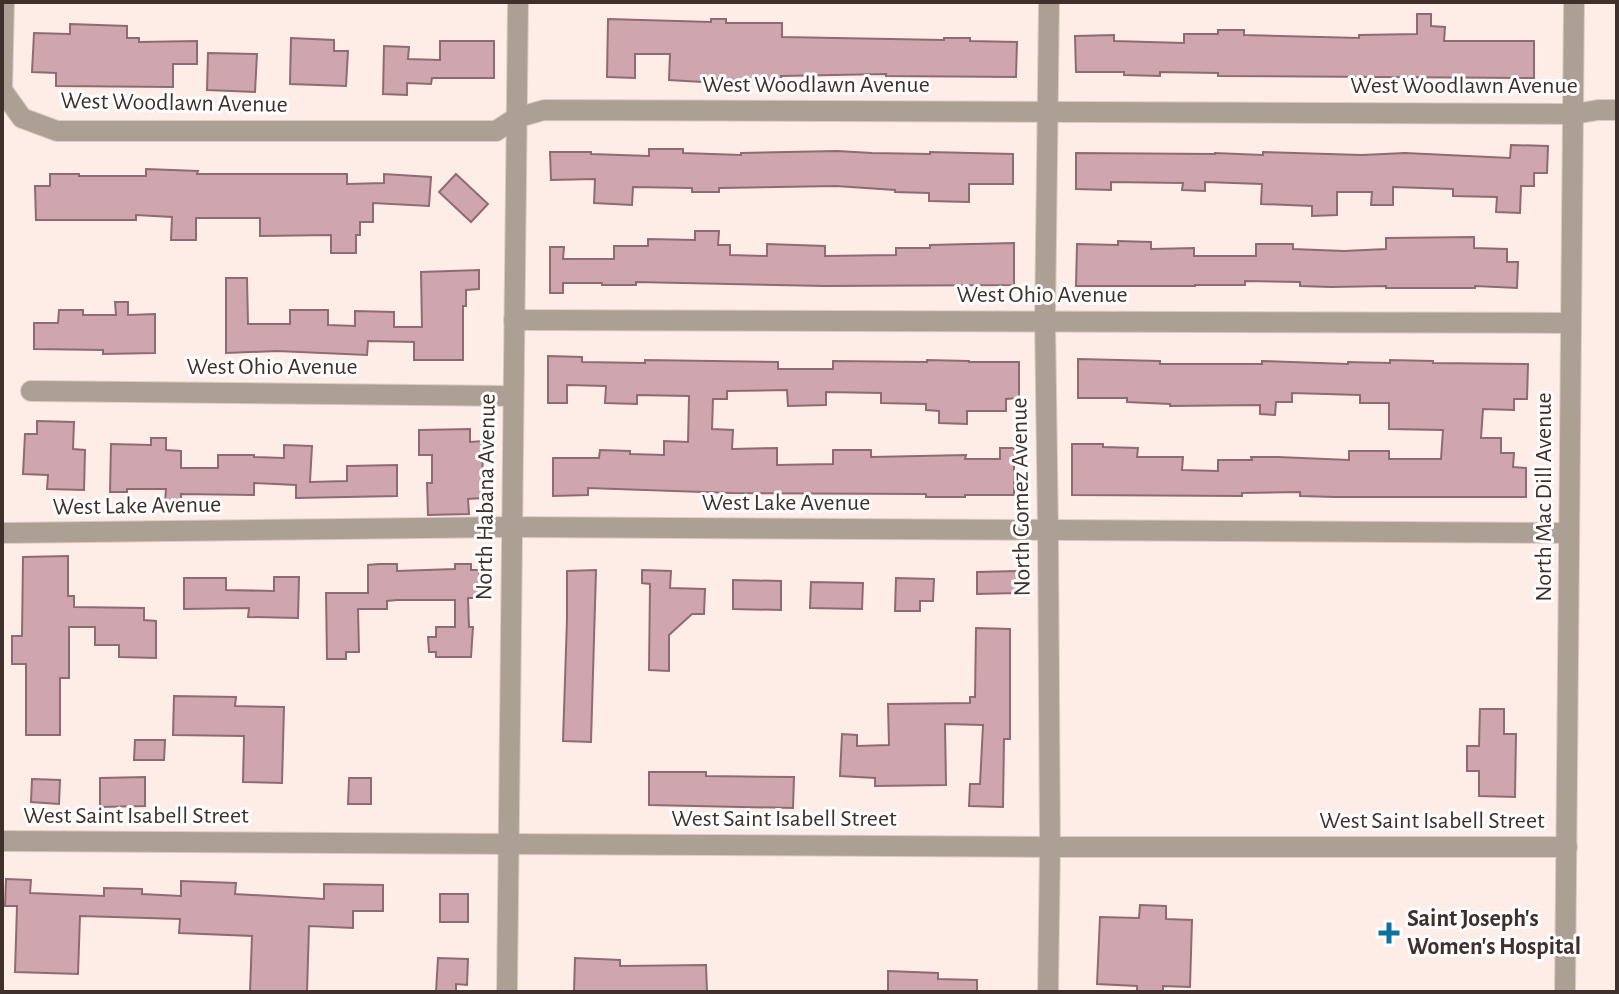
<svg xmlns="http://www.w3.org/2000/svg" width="1619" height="994" font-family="'Alegreya Sans',sans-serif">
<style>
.building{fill:#cfa5ae;stroke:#906a72;stroke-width:2}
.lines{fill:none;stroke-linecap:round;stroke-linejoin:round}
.minor-casing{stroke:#dccbc5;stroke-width:22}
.minor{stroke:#aca094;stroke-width:20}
.poi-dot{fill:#0e719e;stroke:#fefefe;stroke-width:3}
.labels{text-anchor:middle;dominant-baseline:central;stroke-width:6;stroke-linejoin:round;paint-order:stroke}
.street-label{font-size:24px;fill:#3f302b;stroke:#fefefe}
.poi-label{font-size:24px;font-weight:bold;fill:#3f302b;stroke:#fefefe;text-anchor:start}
</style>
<rect width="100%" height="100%" fill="#feede7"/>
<g class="building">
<polygon points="1417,14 1431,14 1431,26 1445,27 1444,41 1534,41 1534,78 1218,76 1218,73 1160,72 1160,76 1124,75 1124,72 1076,72 1075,36 1114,35 1114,41 1184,43 1184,34 1218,34 1218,30 1244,30 1244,35 1359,38 1359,35 1417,34"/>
<polygon points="608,19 711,22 711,19 726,19 726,23 782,23 782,37 944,40 944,38 970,38 970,41 1017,42 1016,77 886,76 886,74 781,76 781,81 702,79 702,82 669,80 670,54 635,54 635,78 607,77"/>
<polygon points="70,24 127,26 127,38 139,38 139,42 197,41 197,64 173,64 173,87 56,86 56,73 32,72 34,33 70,34"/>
<polygon points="291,38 334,40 334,51 348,51 346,86 290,84"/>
<polygon points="440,41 494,41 494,78 432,78 431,84 407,83 407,95 383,94 384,46 409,47 408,59 440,60"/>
<polygon points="208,53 257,54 255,92 207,90"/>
<polygon points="1511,145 1548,146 1547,173 1534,173 1534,186 1521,186 1520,213 1496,212 1497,197 1453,196 1453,189 1393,187 1393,205 1371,205 1372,192 1337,192 1337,215 1312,216 1312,206 1261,204 1262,184 1205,182 1205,191 1182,190 1183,183 1111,182 1111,190 1076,189 1076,153 1215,154 1215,153 1263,155 1263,152 1362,155 1405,153 1510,158"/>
<polygon points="649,149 683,149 683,153 741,155 741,153 837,151 872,153 930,154 930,152 1013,154 1013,184 969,184 969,202 929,201 929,193 895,192 895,190 836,186 719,188 719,192 692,192 692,188 633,187 632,205 594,203 595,179 551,180 550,152 591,152 591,154 649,156"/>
<polygon points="146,169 198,171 197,174 347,174 347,184 384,183 384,174 431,177 429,206 373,203 373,222 360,222 360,235 356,235 356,253 331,253 331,235 260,236 260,218 196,218 196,240 171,240 172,217 136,215 136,220 36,220 35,186 50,186 50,174 79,174 79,176 146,176"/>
<polygon points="456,174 488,204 471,222 439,192"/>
<polygon points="695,231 719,231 718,245 730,245 730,255 767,256 767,244 825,246 825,256 896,255 896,248 930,248 930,245 1014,243 1014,285 825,286 636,282 636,285 602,285 602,283 563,283 563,293 550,293 550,247 564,247 563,259 614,259 614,246 648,246 648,239 695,240"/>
<polygon points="1474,237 1474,248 1507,249 1507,262 1518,262 1517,288 1475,286 1475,288 1386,288 1386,286 1331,287 1300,286 1300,282 1245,281 1245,285 1195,285 1195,286 1076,286 1077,244 1118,245 1118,241 1151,242 1151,249 1194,248 1194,256 1256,256 1256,244 1293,244 1293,249 1344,251 1386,249 1386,238"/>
<polygon points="479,270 479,289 466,290 466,306 463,306 463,360 414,360 414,342 368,341 367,355 277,351 226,353 226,278 247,278 248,324 290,324 290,310 328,310 328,325 355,326 355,311 394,312 394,327 422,327 421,272"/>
<polygon points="115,302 128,302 128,315 155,314 155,353 103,354 103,350 34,349 34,323 58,323 59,310 83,310 83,315 116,315"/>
<polygon points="548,356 582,357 582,362 645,363 645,360 778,362 778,369 833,369 833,361 927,362 927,360 969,361 969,362 1019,362 1019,398 1006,399 1006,411 967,411 967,424 939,423 939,411 926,410 926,404 881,403 881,393 826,392 826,405 788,406 787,390 727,391 727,399 713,399 712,429 733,430 732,449 777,448 777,465 833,464 833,450 871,450 871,457 966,455 965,459 1000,459 1000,448 1014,448 1014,495 965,495 965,497 926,497 926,494 732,493 588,488 588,495 553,496 553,458 599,458 600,450 630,451 630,454 664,455 664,441 688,442 689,396 637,395 637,404 605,403 606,386 567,385 567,403 548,403"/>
<polygon points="1078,359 1160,361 1160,364 1262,364 1262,361 1348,364 1348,362 1390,363 1390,360 1433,361 1433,363 1528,364 1527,399 1514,399 1514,410 1483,409 1481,438 1501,438 1501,453 1514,453 1513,467 1526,468 1526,497 1335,497 1300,496 1300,492 1242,493 1242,496 1072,495 1072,444 1103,444 1103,447 1138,448 1137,457 1183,457 1182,470 1218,471 1218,460 1252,460 1251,457 1278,457 1349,460 1349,451 1389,451 1389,459 1441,459 1443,430 1389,429 1389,403 1360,403 1360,395 1292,393 1292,402 1276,402 1275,415 1260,414 1260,405 1170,406 1170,404 1127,402 1127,398 1078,398"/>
<polygon points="37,421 74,422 73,449 85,450 84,490 47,489 48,475 23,474 25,434 37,434"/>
<polygon points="470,429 470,442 483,441 482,498 468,499 469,514 428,515 427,483 432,483 432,455 419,455 419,430"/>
<polygon points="151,438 166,438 166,450 181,451 181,468 218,468 218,455 254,455 254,457 284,458 284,445 312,446 310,482 347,481 347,466 397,465 397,496 296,498 296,485 254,483 254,495 181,494 181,502 165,502 166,489 127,489 127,492 110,492 111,444 151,445"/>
<polygon points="68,556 68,596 74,596 74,607 144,608 144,620 156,621 156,658 119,657 119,645 95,645 95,627 69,627 69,678 60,678 60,735 26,735 26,664 12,664 12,636 22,636 23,557"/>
<polygon points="379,564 397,564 397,571 455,569 455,564 471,564 471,570 479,570 479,598 468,598 469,627 473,627 471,657 436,657 436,652 429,652 428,637 436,637 436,627 455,627 455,600 397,600 387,601 387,609 358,609 359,652 346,652 346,659 327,659 326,593 368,593 368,565"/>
<polygon points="596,570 591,742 563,741 567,619 567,571"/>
<polygon points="642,570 671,571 670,588 705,589 704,614 692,614 669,635 669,671 649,670 650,584 642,583"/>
<polygon points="1022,571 1022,593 977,594 977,572"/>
<polygon points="274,577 299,577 298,618 248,617 249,608 184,609 184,578 226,578 226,590 274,591"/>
<polygon points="896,578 934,579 933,601 920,601 920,611 895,611"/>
<polygon points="733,580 781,581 781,610 733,609"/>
<polygon points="811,582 863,583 862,609 810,608"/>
<polygon points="976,628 1010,629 1010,739 1004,739 1003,807 969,806 970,784 980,784 983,725 945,724 946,785 875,786 875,778 840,776 842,734 857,735 857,746 889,745 888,704 970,703 970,697 975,697"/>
<polygon points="174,696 236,697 235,706 284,707 282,783 243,782 244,736 173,735"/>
<polygon points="1480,709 1504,709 1504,734 1516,734 1515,797 1479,796 1479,771 1467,771 1467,746 1479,746"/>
<polygon points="135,740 165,740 164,760 134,760"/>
<polygon points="649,772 706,772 706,776 794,777 793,808 649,805"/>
<polygon points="145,777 145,806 100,807 100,778"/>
<polygon points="349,778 371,778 371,804 348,804"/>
<polygon points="32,779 60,780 59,804 31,802"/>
<polygon points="6,879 31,880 30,893 104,896 104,888 142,889 142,894 181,896 181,881 236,883 235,894 324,899 324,884 383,885 383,911 353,911 353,928 309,926 307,992 250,992 252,936 179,933 180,919 80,916 78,974 15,972 17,906 5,906"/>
<rect x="440" y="894" width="28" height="28"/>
<polygon points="1140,905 1166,906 1166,919 1192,920 1190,987 1163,986 1163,992 1137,992 1137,986 1097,984 1100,917 1139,918"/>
<polygon points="438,958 468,959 467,985 456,984 456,992 436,992"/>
<polygon points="575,958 620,960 620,966 706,965 707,992 574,992"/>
<polygon points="888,971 938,973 938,979 977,980 977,992 888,992"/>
</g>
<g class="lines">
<defs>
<g id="minor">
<polyline points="4,2 2,90 22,118 57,131 496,131 516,118 544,110 1574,114 1598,110 1617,110"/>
<polyline points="514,320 1571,323"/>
<polyline points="31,391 513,396"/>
<polyline points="2,533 511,527 1569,533"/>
<polyline points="2,841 1050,847 1567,847"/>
<polyline points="507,992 518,2"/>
<polyline points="1048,992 1050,847 1048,531 1045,320 1049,2"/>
<polyline points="1565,992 1574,2"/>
</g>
</defs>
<use href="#minor" class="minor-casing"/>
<use href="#minor" class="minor"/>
</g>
<path class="poi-dot" d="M1385 921h8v8h8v8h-8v8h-8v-8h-8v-8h8z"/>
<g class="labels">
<g class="street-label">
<text x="816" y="85">West Woodlawn Avenue</text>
<text x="1464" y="86">West Woodlawn Avenue</text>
<text transform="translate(174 103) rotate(1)">West Woodlawn Avenue</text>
<text x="1042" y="295">West Ohio Avenue</text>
<text x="272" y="367">West Ohio Avenue</text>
<text transform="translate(486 497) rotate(-89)">North Habana Avenue</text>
<text transform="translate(1021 497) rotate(-91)">North Gomez Avenue</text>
<text transform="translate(1544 497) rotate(-90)">North Mac Dill Avenue</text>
<text x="786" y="503">West Lake Avenue</text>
<text transform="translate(137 506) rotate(-1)">West Lake Avenue</text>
<text x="136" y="816">West Saint Isabell Street</text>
<text x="784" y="819">West Saint Isabell Street</text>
<text x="1432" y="821">West Saint Isabell Street</text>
</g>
<g class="poi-label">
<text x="1407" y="919">Saint Joseph's<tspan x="1407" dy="28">Women's Hospital</tspan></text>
</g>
</g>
<rect width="1619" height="994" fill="none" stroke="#3f302b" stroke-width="8"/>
</svg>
